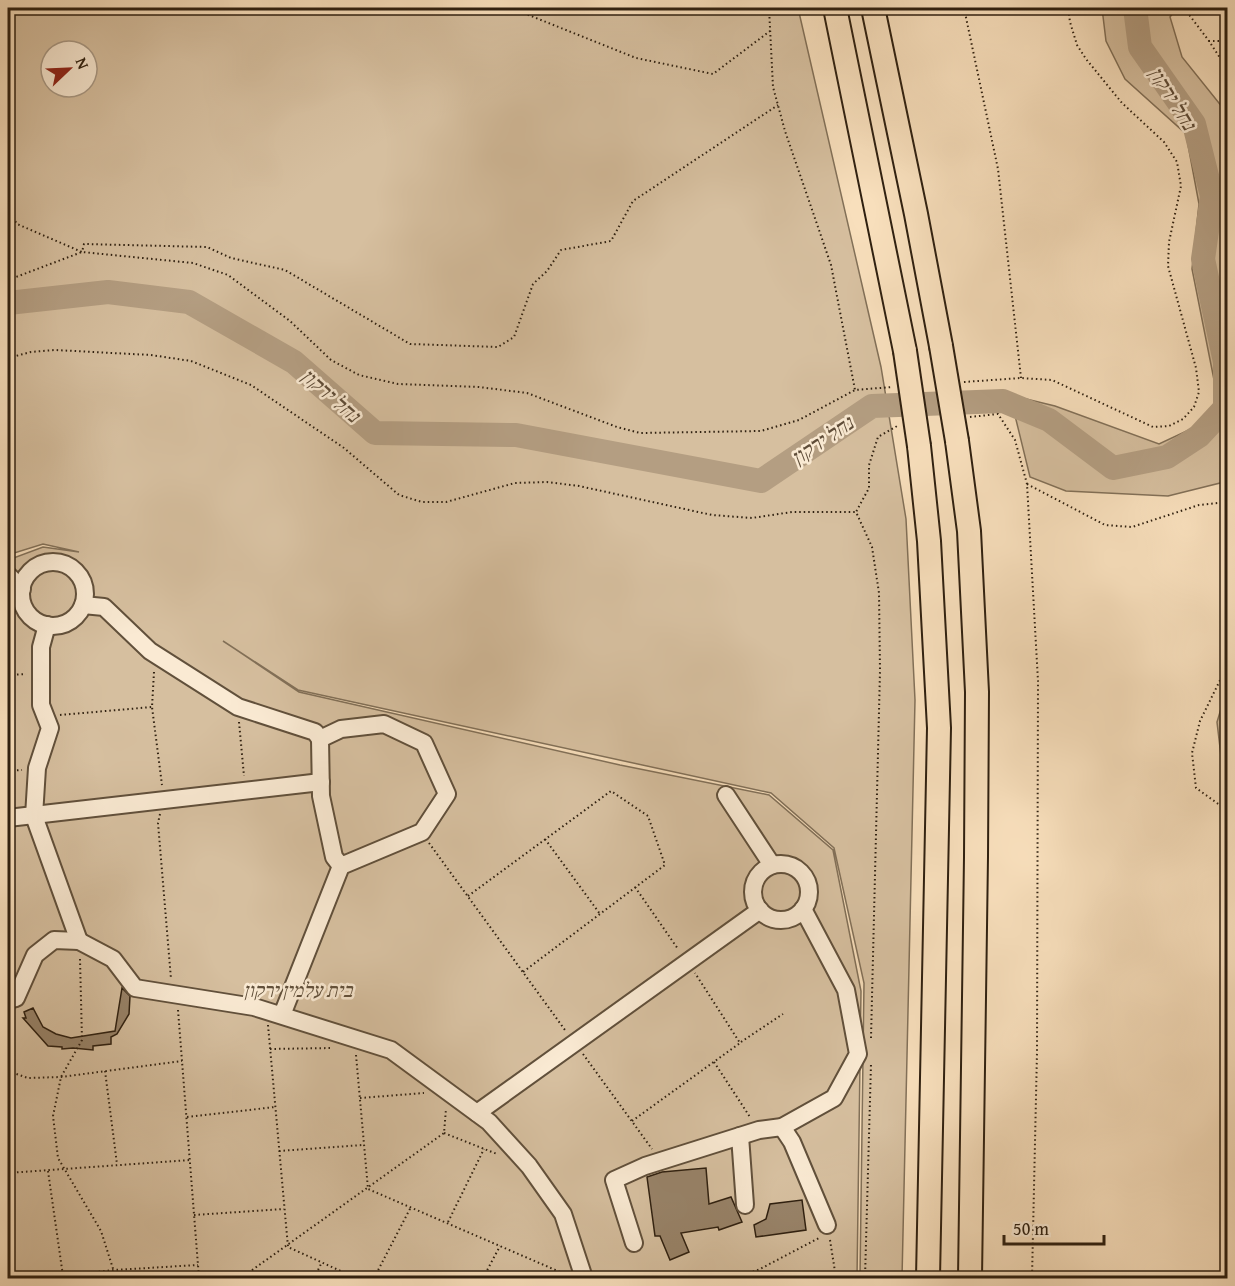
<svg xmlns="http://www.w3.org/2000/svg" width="1235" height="1286" font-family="'Gentium Book Plus','Frank Ruhl Libre',serif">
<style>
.green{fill:#d6bf9f;stroke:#827058;stroke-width:1.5;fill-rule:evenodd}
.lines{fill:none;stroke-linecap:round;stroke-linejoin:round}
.river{stroke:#b49e82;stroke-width:24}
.building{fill:#988369;stroke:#2f2010;stroke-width:1.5}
.minor-casing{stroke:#61503b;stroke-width:20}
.highway-casing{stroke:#2f2010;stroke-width:26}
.path{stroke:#2f2010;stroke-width:2;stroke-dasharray:1.5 3;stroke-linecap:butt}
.minor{stroke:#faead3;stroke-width:16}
.highway{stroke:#f8dfbc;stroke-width:22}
.highway-bridge-casing{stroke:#2f2010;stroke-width:26;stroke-linecap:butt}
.highway-bridge{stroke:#f8dfbc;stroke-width:22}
.labels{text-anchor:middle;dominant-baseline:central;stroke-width:5;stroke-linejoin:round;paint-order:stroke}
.park-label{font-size:20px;font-style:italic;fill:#61503b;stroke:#faead3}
.water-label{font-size:21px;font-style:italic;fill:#5e4c38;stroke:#faead3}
</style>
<rect width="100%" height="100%" fill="#f8dfbc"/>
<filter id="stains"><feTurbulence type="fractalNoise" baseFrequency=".00333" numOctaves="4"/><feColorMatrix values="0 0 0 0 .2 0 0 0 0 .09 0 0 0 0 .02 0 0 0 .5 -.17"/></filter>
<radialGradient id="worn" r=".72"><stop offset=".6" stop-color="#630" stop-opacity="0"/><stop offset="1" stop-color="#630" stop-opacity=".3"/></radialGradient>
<g class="green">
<path d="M8 8H798L881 367 906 519 915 700 902 1278H860L864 983 834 848 771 793 298 690 223 641 299 692 620 765 769 795 833 850 861 991 857 1278H8V558L11 559 43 547 79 552 43 544 11 554 8 553ZM51 51H87V87H51Z"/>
<polygon points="1102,8 1177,8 1170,17 1182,57 1227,113 1227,477 1224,482 1168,496 1066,491 1030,477 1010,395 1055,406 1159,444 1221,415 1192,269 1199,204 1186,134 1125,79 1106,41"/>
<polygon points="1227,689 1228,792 1227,792 1225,790 1217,722"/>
</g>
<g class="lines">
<polyline class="river" points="8,303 108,292 189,302 294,362 375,433 516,435 761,481 872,406 1003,401 1049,420 1113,468 1167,457 1199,436 1225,408 1225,362 1203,259 1212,196 1194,124 1140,47 1135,8"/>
</g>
<g class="building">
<polygon points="122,988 130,996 129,1014 117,1034 111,1037 111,1044 93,1046 93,1050 73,1048 62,1049 62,1047 48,1046 23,1018 26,1018 24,1012 33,1008 43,1027 56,1034 71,1038 115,1031"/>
<polygon points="706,1168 709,1204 731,1197 742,1222 719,1230 718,1227 681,1233 689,1252 670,1260 660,1236 655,1236 647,1177 662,1172"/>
<polygon points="802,1200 806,1230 756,1237 754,1225 766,1219 770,1204"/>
</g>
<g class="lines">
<defs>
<g id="minor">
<circle cx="53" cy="594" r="32"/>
<polyline points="8,575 22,589"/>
<polyline points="83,605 104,607 150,651 238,707 315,732 320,739"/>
<polyline points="47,625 41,647 41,705 50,728 37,768 34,816 79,941"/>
<polyline points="726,795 772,865"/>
<polyline points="8,818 321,782"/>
<circle cx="781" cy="892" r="28"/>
<polyline points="8,1000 16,998 35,955 54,940 79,941 113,959 135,988 254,1007 391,1050 489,1122 529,1166 563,1214 584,1278"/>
<polyline points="282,1015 341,866 422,832 447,794 424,743 384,724 341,729 320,739 321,796 334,857 341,866"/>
<polyline points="477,1113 760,910"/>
<polyline points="782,1127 792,1142 827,1225"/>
<polyline points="740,1136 745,1205"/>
<polyline points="634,1243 614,1180 645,1166 759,1130 782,1127 834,1098 858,1054 846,990 803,909"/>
</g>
<g id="highway">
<polyline points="835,8 905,351"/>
<polyline points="873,8 916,214 941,346"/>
<polyline points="957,441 969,531 977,692 976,857 970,1278"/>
<polyline points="919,446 929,541 939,728 928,1278"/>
</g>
</defs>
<use href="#minor" class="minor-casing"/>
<use href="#highway" class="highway-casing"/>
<g class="path">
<polyline points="511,8 636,58 713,74 770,31"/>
<polyline points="769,8 773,87 785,131 831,265 855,390"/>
<polyline points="964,8 998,169 1021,378"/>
<polyline points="1184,8 1209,41"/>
<polyline points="1228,41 1209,41 1228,70"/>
<polyline points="8,210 17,224 82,252 84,244 207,247 231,258 285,270 410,344 498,347 514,337 533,284 547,271 561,250 611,241 633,201 778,105"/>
<polyline points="8,280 82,252 193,263 228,275 290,321 331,360 359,375 398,384 479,387 527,393 617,427 640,433 761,431 799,420 855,390 892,387"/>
<polyline points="8,358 31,352 55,350 151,355 191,361 251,385 344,448 399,495 422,502 446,502 515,483 547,482 579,486 712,515 752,518 792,512 856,512"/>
<polyline points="964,382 1021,378 1052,380 1153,427 1169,426 1183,419 1194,407 1199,392 1196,368 1168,266 1169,242 1181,186 1177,162 1164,142 1122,103 1086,59 1077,45 1070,22 1068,8"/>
<polyline points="970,417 998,414 1015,440 1027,484 1038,681 1037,1052 1032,1278"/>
<polyline points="1027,484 1105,525 1132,527 1199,505 1228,502"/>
<polyline points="1228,664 1200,721 1192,753 1196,788 1228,811"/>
<polyline points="154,672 152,707 162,785"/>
<polyline points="8,675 26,674"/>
<polyline points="60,715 152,707"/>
<polyline points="239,722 244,776"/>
<polyline points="8,771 22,770"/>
<polyline points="160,814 158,823 171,979"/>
<polyline points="545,839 600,914"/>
<polyline points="429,843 565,1030"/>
<polyline points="635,887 678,949"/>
<polyline points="468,896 611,791 648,816 665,865 523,972"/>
<polyline points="80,959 82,1040 61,1077 53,1116 58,1158 101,1231 116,1278"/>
<polyline points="178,1010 199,1278"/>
<polyline points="268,1025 288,1247 356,1278"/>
<polyline points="871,1038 880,671 879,593 872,547 856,512 869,488 869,465 878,437 899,425"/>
<polyline points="741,1042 783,1014"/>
<polyline points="270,1049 333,1048"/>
<polyline points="583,1054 652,1149"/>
<polyline points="356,1055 368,1189 567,1275"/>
<polyline points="714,1062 750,1117"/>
<polyline points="8,1071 28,1078 61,1077 182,1061"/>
<polyline points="105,1071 117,1164"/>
<polyline points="360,1098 424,1093"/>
<polyline points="187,1117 275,1107"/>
<polyline points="632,1121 740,1043 695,973"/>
<polyline points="444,1133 497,1154"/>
<polyline points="279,1151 363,1145"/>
<polyline points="48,1171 63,1276"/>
<polyline points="8,1173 190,1160"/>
<polyline points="194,1215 284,1209"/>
<polyline points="448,1222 484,1149"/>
<polyline points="830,1240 836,1278"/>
<polyline points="45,1278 114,1270 198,1265"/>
<polyline points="241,1278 444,1133 446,1109"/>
<polyline points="314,1278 322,1262"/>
<polyline points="374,1278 411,1207"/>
<polyline points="483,1278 500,1246"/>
<polyline points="736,1278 760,1269 819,1238"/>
<polyline points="865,1278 871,1064"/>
</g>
<use href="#minor" class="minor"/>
<use href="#highway" class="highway"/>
<defs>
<g id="highway-bridge">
<polyline points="941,346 957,441"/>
<polyline points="905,351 919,446"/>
</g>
</defs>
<use href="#highway-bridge" class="highway-bridge-casing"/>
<use href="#highway-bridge" class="highway-bridge"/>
</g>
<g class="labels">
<g class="park-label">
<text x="298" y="989">בית עלמין ירקון</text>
</g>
<g class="water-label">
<text transform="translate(1173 98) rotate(58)">נחל ירקון</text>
<text transform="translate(331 395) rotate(41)">נחל ירקון</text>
<text transform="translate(822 440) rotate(-34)">נחל ירקון</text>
</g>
</g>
<rect width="1235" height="1286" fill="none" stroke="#f8dfbc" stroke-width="30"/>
<rect x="9" y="9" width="1217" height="1268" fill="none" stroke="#2f2010" stroke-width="3"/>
<rect x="15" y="15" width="1205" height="1256" fill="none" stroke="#2f2010" stroke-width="1.5"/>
<g transform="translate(69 69) rotate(67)"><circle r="28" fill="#faead3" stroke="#a99985" stroke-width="1.5"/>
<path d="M0-4.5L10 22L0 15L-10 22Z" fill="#8f2418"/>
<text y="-9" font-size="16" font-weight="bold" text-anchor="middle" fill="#2f2010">N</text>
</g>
<path d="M1004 1235v9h100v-9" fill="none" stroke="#2f2010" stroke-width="3"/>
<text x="1013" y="1235" font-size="18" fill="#2f2010" stroke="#faead3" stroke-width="4.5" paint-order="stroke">50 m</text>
<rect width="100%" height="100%" filter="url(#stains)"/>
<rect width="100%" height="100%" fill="url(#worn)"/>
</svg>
